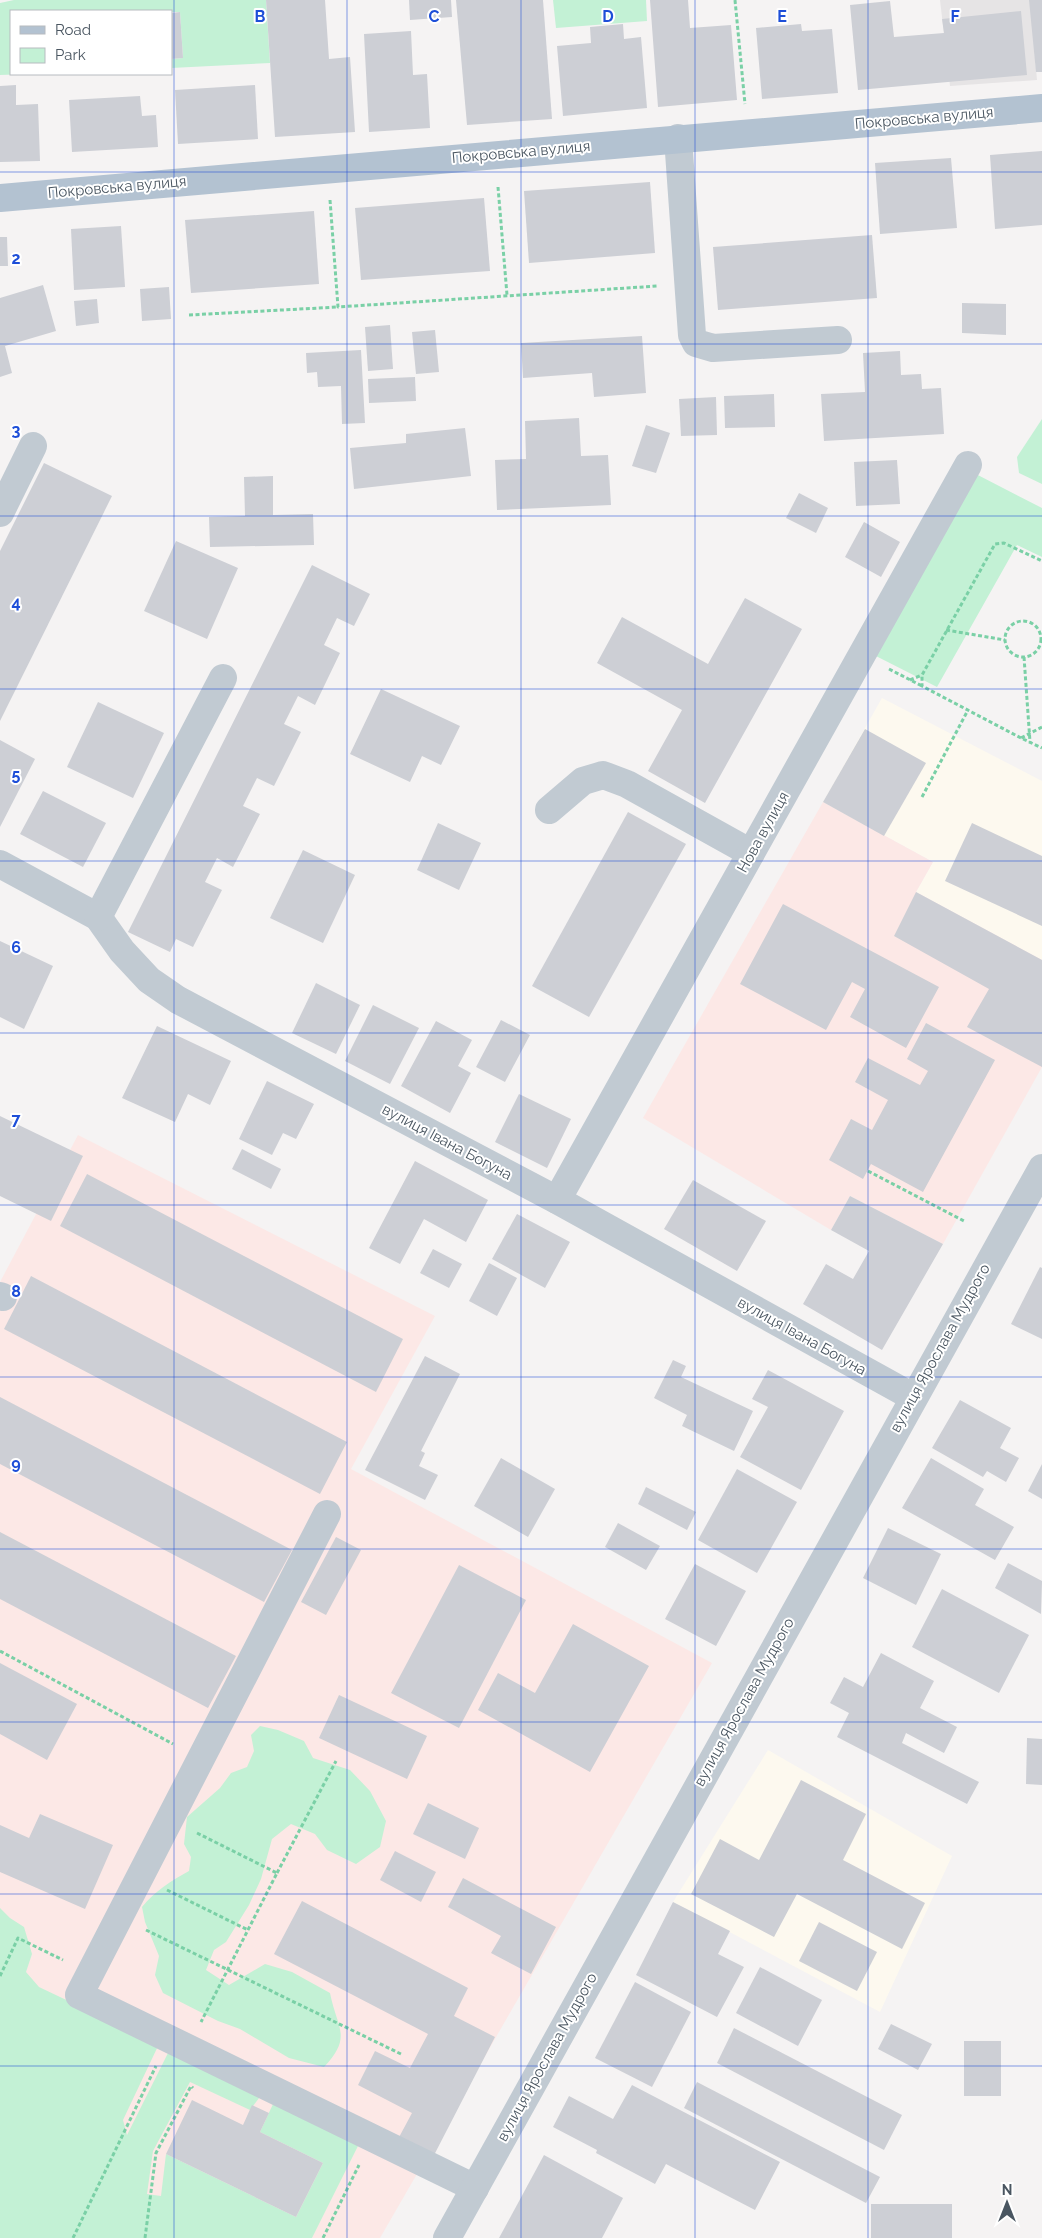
<svg xmlns="http://www.w3.org/2000/svg" width="1042" height="2238" font-family="Raleway,sans-serif">
<style>
.commercial{fill:#fdf9ef}
.education{fill:#e6e4e5}
.medical{fill:#fce8e6}
.green{fill:#c3f1d5}
.building{fill:#cdcfd5}
.lines{fill:none;stroke-linecap:round;stroke-linejoin:round}
.path{stroke:#7ad0a6;stroke-width:3;stroke-dasharray:4 2.5;stroke-linecap:butt}
.minor{stroke:#c1cad2;stroke-width:28}
.major{stroke:#b3c2d1;stroke-width:28}
.grid{fill:none;stroke:#1d4ed8;stroke-width:1;stroke-opacity:0.55}
.labels{text-anchor:middle;dominant-baseline:central;stroke-width:4;stroke-linejoin:round;paint-order:stroke}
.street-label{font-size:15px;fill:#4a5661;stroke:#fff}
.grid-label{font-size:16px;text-anchor:middle;font-weight:bold;fill:#1d4ed8;stroke:#fff;stroke-width:4;stroke-linejoin:round;paint-order:stroke}
</style>
<rect width="100%" height="100%" fill="#f5f3f3"/>
<g class="commercial">
<polygon points="882,698 1042,781 1042,960 916,892 933,862 823,802"/>
<polygon points="768,1750 952,1856 880,2012 673,1902"/>
</g>
<polygon class="education" points="940,0 1030,0 1037,80 950,86"/>
<g class="medical">
<polygon points="823,802 933,862 916,892 1042,960 1042,1067 943,1244 850,1196 831,1230 643,1118"/>
<polygon points="78,1135 435,1316 351,1469 712,1663 380,2238 0,2238 0,1282"/>
</g>
<g class="green">
<polygon points="14,0 266,0 270,63 171,68 171,59 183,58 180,12 11,11 11,74 29,74 0,75 0,3"/>
<polygon points="553,0 646,0 647,21 556,28"/>
<polygon points="1042,419 1042,484 1019,473 1017,457"/>
<polygon points="972,472 1042,508 1042,557 1017,545 937,687 870,653"/>
<path d="M260 1726 278 1730 304 1741 313 1758 350 1770 370 1791 386 1821 380 1847 356 1864 327 1850 315 1834 291 1824 272 1839 261 1879 249 1905 226 1942 214 1950 206 1970 229 1985 265 1964 292 1972 330 1993C337 2029 353 2036 324 2067L289 2058 240 2029 218 2021 163 1993 155 1975 159 1956 145 1922 142 1907C155 1891 171 1881 189 1871L191 1857 184 1844 187 1817 220 1788 231 1773 247 1767 254 1751 251 1735Z"/>
<polygon points="0,1908 10,1918 24,1927 32,1954 26,1972 39,1987 159,2044 123,2120 127,2135 169,2051 262,2094 250,2110 190,2082 153,2151 147,2194 161,2196 166,2154 296,2217 323,2163 260,2132 274,2102 359,2144 312,2238 0,2238"/>
</g>
<g class="building">
<polygon points="266,0 325,0 329,59 350,57 355,132 275,137"/>
<polygon points="409,0 451,0 452,17 410,20"/>
<polygon points="456,0 543,0 552,119 467,125"/>
<polygon points="650,0 688,0 690,28 731,25 737,100 658,107"/>
<polygon points="1029,0 1042,0 1042,72 1036,72"/>
<polygon points="890,1 894,37 944,33 942,19 1021,11 1027,75 858,90 850,5"/>
<polygon points="180,12 183,58 171,59 171,13"/>
<polygon points="623,24 624,39 641,37 647,108 563,116 557,46 591,43 590,27"/>
<polygon points="801,24 802,31 832,29 838,93 762,99 756,28"/>
<polygon points="411,31 413,75 427,74 430,128 369,132 364,34"/>
<polygon points="16,85 16,105 38,104 40,161 0,162 0,86"/>
<polygon points="255,85 258,139 178,144 175,90"/>
<polygon points="140,96 142,116 156,115 158,147 72,152 69,100"/>
<polygon points="1042,151 1042,225 995,229 990,155"/>
<polygon points="951,158 957,228 880,234 875,163"/>
<polygon points="650,182 655,253 529,263 524,191"/>
<polygon points="484,198 490,271 361,280 355,208"/>
<polygon points="314,211 319,284 191,293 185,220"/>
<polygon points="121,226 125,287 74,290 71,229"/>
<polygon points="872,235 877,298 718,310 713,247"/>
<polygon points="0,237 7,237 8,266 0,266"/>
<polygon points="43,285 56,331 5,346 12,373 0,377 0,298"/>
<polygon points="169,287 171,319 142,321 140,289"/>
<polygon points="97,299 99,323 76,326 74,301"/>
<polygon points="962,303 1006,304 1006,335 962,333"/>
<polygon points="390,325 393,369 368,371 365,327"/>
<polygon points="435,330 439,372 416,374 412,332"/>
<polygon points="642,336 646,393 594,397 592,373 523,378 521,343"/>
<polygon points="361,350 365,423 342,424 341,386 318,387 317,372 307,373 306,353"/>
<polygon points="900,351 901,375 921,374 922,389 941,388 944,434 824,441 821,394 865,392 863,353"/>
<polygon points="415,377 416,401 369,403 368,379"/>
<polygon points="774,394 775,427 725,428 724,396"/>
<polygon points="716,397 717,435 681,436 679,399"/>
<polygon points="579,418 581,456 608,455 611,505 497,510 495,460 526,459 525,421"/>
<polygon points="646,425 670,433 656,473 632,466"/>
<polygon points="465,428 471,476 354,489 350,448 406,443 406,434"/>
<polygon points="897,460 900,504 856,506 854,462"/>
<polygon points="44,463 112,496 0,721 0,551"/>
<polygon points="273,476 273,515 313,514 314,545 210,547 209,517 245,516 244,477"/>
<polygon points="799,493 828,508 816,533 786,518"/>
<polygon points="864,522 900,542 881,577 845,557"/>
<polygon points="176,541 238,568 207,639 144,611"/>
<polygon points="312,565 370,594 354,626 337,618 324,645 340,653 315,705 298,696 284,724 301,732 274,786 257,778 243,806 260,814 233,867 217,858 205,882 222,890 193,947 176,939 170,952 128,932"/>
<polygon points="745,598 802,629 705,803 648,771 682,710 597,663 622,617 708,664"/>
<polygon points="381,689 460,726 441,765 422,756 410,782 350,754"/>
<polygon points="98,702 164,733 133,798 67,767"/>
<polygon points="865,729 926,763 884,836 823,802"/>
<polygon points="0,740 35,759 0,827"/>
<polygon points="43,791 106,823 83,867 20,834"/>
<polygon points="628,812 686,844 589,1017 532,986"/>
<polygon points="438,823 481,843 459,890 417,870"/>
<polygon points="972,823 1042,856 1042,926 945,881"/>
<polygon points="303,850 355,875 323,943 270,918"/>
<polygon points="916,892 1042,960 1042,1067 967,1027 989,989 894,936"/>
<polygon points="783,904 939,987 906,1048 850,1017 865,989 852,982 826,1030 740,984"/>
<polygon points="0,941 53,966 24,1029 0,1017"/>
<polygon points="316,983 360,1005 336,1054 292,1033"/>
<polygon points="373,1005 419,1028 390,1084 345,1061"/>
<polygon points="501,1020 530,1035 505,1082 476,1067"/>
<polygon points="436,1021 472,1040 458,1066 471,1073 450,1113 401,1086"/>
<polygon points="926,1023 995,1060 923,1192 871,1164 863,1179 829,1160 851,1119 872,1130 888,1100 855,1082 868,1058 920,1085 928,1071 907,1059"/>
<polygon points="157,1026 231,1061 210,1105 188,1094 175,1122 122,1098"/>
<polygon points="267,1081 314,1104 296,1139 283,1133 272,1155 239,1139"/>
<polygon points="519,1094 571,1119 547,1168 495,1142"/>
<polygon points="0,1116 83,1156 51,1221 0,1196"/>
<polygon points="242,1149 281,1169 271,1189 232,1169"/>
<polygon points="415,1161 488,1200 466,1242 424,1219 400,1264 369,1248"/>
<polygon points="87,1174 403,1339 376,1392 60,1226"/>
<polygon points="693,1180 766,1221 737,1271 664,1229"/>
<polygon points="850,1196 943,1244 882,1350 803,1304 826,1264 853,1279 869,1251 831,1230"/>
<polygon points="517,1214 570,1242 545,1288 492,1259"/>
<polygon points="433,1249 462,1264 449,1288 420,1273"/>
<polygon points="489,1263 517,1278 497,1316 469,1301"/>
<polygon points="1040,1267 1042,1268 1042,1339 1011,1324"/>
<polygon points="31,1276 347,1442 320,1494 4,1329"/>
<polygon points="425,1356 460,1374 421,1451 425,1453 419,1466 438,1475 425,1500 365,1470"/>
<polygon points="673,1360 686,1366 681,1377 753,1411 734,1451 682,1426 687,1415 654,1398"/>
<polygon points="768,1370 844,1411 801,1490 740,1457 768,1407 752,1399"/>
<polygon points="0,1397 292,1550 264,1602 0,1464"/>
<polygon points="960,1400 1011,1428 1000,1448 1019,1458 1006,1482 987,1471 983,1477 932,1448"/>
<polygon points="501,1458 555,1489 528,1537 474,1506"/>
<polygon points="931,1458 984,1489 975,1505 1014,1527 995,1560 902,1508"/>
<polygon points="1042,1464 1042,1499 1028,1491"/>
<polygon points="737,1469 797,1502 757,1573 698,1540"/>
<polygon points="646,1487 696,1512 687,1530 638,1504"/>
<polygon points="618,1523 660,1546 646,1570 605,1547"/>
<polygon points="888,1528 941,1554 916,1605 863,1578"/>
<polygon points="0,1532 236,1656 208,1708 0,1599"/>
<polygon points="336,1537 361,1550 326,1615 301,1602"/>
<polygon points="1008,1563 1042,1581 1041,1614 995,1588"/>
<polygon points="695,1564 746,1591 716,1646 665,1619"/>
<polygon points="459,1565 526,1600 459,1728 391,1693"/>
<polygon points="942,1589 1029,1635 999,1693 912,1647"/>
<polygon points="573,1624 649,1666 590,1772 478,1710 498,1673 535,1693"/>
<polygon points="881,1653 934,1681 920,1708 957,1727 944,1753 906,1733 902,1743 979,1782 967,1804 837,1737 849,1713 830,1703 844,1677 863,1687"/>
<polygon points="0,1663 77,1704 47,1760 0,1734"/>
<polygon points="339,1695 427,1736 407,1779 319,1738"/>
<polygon points="1027,1738 1042,1739 1042,1785 1026,1784"/>
<polygon points="801,1780 866,1814 843,1860 925,1903 902,1949 797,1894 774,1937 691,1894 720,1839 759,1860"/>
<polygon points="428,1803 479,1828 465,1859 413,1834"/>
<polygon points="40,1814 113,1845 85,1909 0,1872 0,1825 29,1838"/>
<polygon points="395,1851 436,1872 421,1902 380,1880"/>
<polygon points="463,1878 556,1927 531,1974 491,1953 501,1936 448,1907"/>
<polygon points="302,1901 468,1988 454,2016 495,2037 432,2159 397,2141 412,2113 358,2085 375,2051 410,2068 428,2034 274,1954"/>
<polygon points="673,1902 730,1931 718,1954 744,1967 717,2017 636,1975"/>
<polygon points="819,1922 877,1952 857,1991 799,1961"/>
<polygon points="760,1967 822,2000 798,2046 736,2013"/>
<polygon points="635,1982 691,2012 652,2087 595,2058"/>
<polygon points="891,2024 932,2044 918,2070 878,2049"/>
<polygon points="734,2028 902,2115 884,2150 717,2063"/>
<rect x="964" y="2041" width="37" height="55"/>
<polygon points="697,2082 880,2177 866,2203 684,2108"/>
<polygon points="632,2085 780,2162 755,2210 666,2164 655,2184 596,2153 597,2150 553,2127 569,2096 613,2119"/>
<polygon points="192,2100 243,2125 252,2105 269,2113 260,2132 323,2163 296,2217 166,2154"/>
<polygon points="544,2155 623,2198 602,2238 499,2238"/>
<rect x="871" y="2204" width="81" height="34"/>
</g>
<g class="lines">
<g class="path">
<polyline points="735,0 745,104"/>
<polyline points="498,187 507,295"/>
<polyline points="330,200 338,307 657,286"/>
<polyline points="189,315 338,307"/>
<circle cx="1023" cy="639" r="18"/>
<polyline points="946,630 1005,640"/>
<polyline points="1024,657 1030,742"/>
<polyline points="889,669 922,686"/>
<polyline points="910,680 922,675"/>
<polyline points="1042,727 1021,738 1042,748"/>
<polyline points="1021,738 922,686 922,675 995,544 1004,543 1042,561"/>
<polyline points="922,797 968,710"/>
<polyline points="868,1171 964,1221"/>
<polyline points="0,1651 173,1744"/>
<polyline points="197,1833 277,1873 201,2022"/>
<polyline points="277,1873 336,1761"/>
<polyline points="167,1890 248,1930"/>
<polyline points="146,1930 403,2055"/>
<polyline points="0,1976 18,1938 63,1960"/>
<polyline points="73,2238 156,2066"/>
<polyline points="145,2238 156,2153 191,2086 193,2088"/>
<polyline points="323,2238 359,2165"/>
</g>
<g class="minor">
<polyline points="678,138 692,335 696,343 713,348 838,340"/>
<polyline points="0,513 33,446"/>
<polyline points="549,810 583,781 603,775 627,784 751,853"/>
<polyline points="0,864 98,917 122,951 149,980 178,1000 557,1200 913,1397"/>
<polyline points="98,917 223,678"/>
<polyline points="557,1200 968,465"/>
<polyline points="0,1296 3,1297"/>
<polyline points="327,1514 79,1995 475,2188"/>
<polyline points="447,2238 1042,1168"/>
</g>
<polyline class="major" points="0,198 1042,108"/>
</g>
<path class="grid" d="M174 0V2238M347 0V2238M521 0V2238M695 0V2238M868 0V2238M0 172H1042M0 344H1042M0 516H1042M0 689H1042M0 861H1042M0 1033H1042M0 1205H1042M0 1377H1042M0 1549H1042M0 1722H1042M0 1894H1042M0 2066H1042"/>
<g class="labels">
<g class="street-label">
<text transform="translate(924 118) rotate(-5)">Покровська вулиця</text>
<text transform="translate(521 152) rotate(-5)">Покровська вулиця</text>
<text transform="translate(117 187) rotate(-5)">Покровська вулиця</text>
<text transform="translate(763 832) rotate(-61)">Нова вулиця</text>
<text transform="translate(447 1142) rotate(28)">вулиця Івана Богуна</text>
<text transform="translate(802 1336) rotate(29)">вулиця Івана Богуна</text>
<text transform="translate(940 1348) rotate(-61)">вулиця Ярослава Мудрого</text>
<text transform="translate(744 1702) rotate(-61)">вулиця Ярослава Мудрого</text>
<text transform="translate(547 2057) rotate(-61)">вулиця Ярослава Мудрого</text>
</g>
</g>
<g class="grid-label">
<text x="260" y="22">B</text>
<text x="434" y="22">C</text>
<text x="608" y="22">D</text>
<text x="782" y="22">E</text>
<text x="955" y="22">F</text>
<text x="16" y="264">2</text>
<text x="16" y="436">3</text>
<text x="16" y="608">4</text>
<text x="16" y="780">5</text>
<text x="16" y="953">6</text>
<text x="16" y="1125">7</text>
<text x="16" y="1297">8</text>
<text x="16" y="1469">9</text>
</g>
<rect x="10" y="10" width="162" height="65" fill="#ffffff" stroke="#b7bbc0"/>
<rect x="20" y="26" width="25" height="8" fill="#b3c2d1" stroke="#b7bbc0"/>
<text x="55" y="35" font-size="15" fill="#4a5661">Road</text>
<rect x="20" y="48" width="25" height="15" fill="#c3f1d5" stroke="#b7bbc0"/>
<text x="55" y="60" font-size="15" fill="#4a5661">Park</text>
<g transform="translate(1007 2203)" stroke="#ffffff" stroke-width="4" paint-order="stroke">
<path d="M0-4L9 19L0 12L-9 19Z" fill="#4a5661"/>
<text y="-8" font-size="14" font-weight="bold" text-anchor="middle" fill="#4a5661">N</text>
</g>
</svg>
